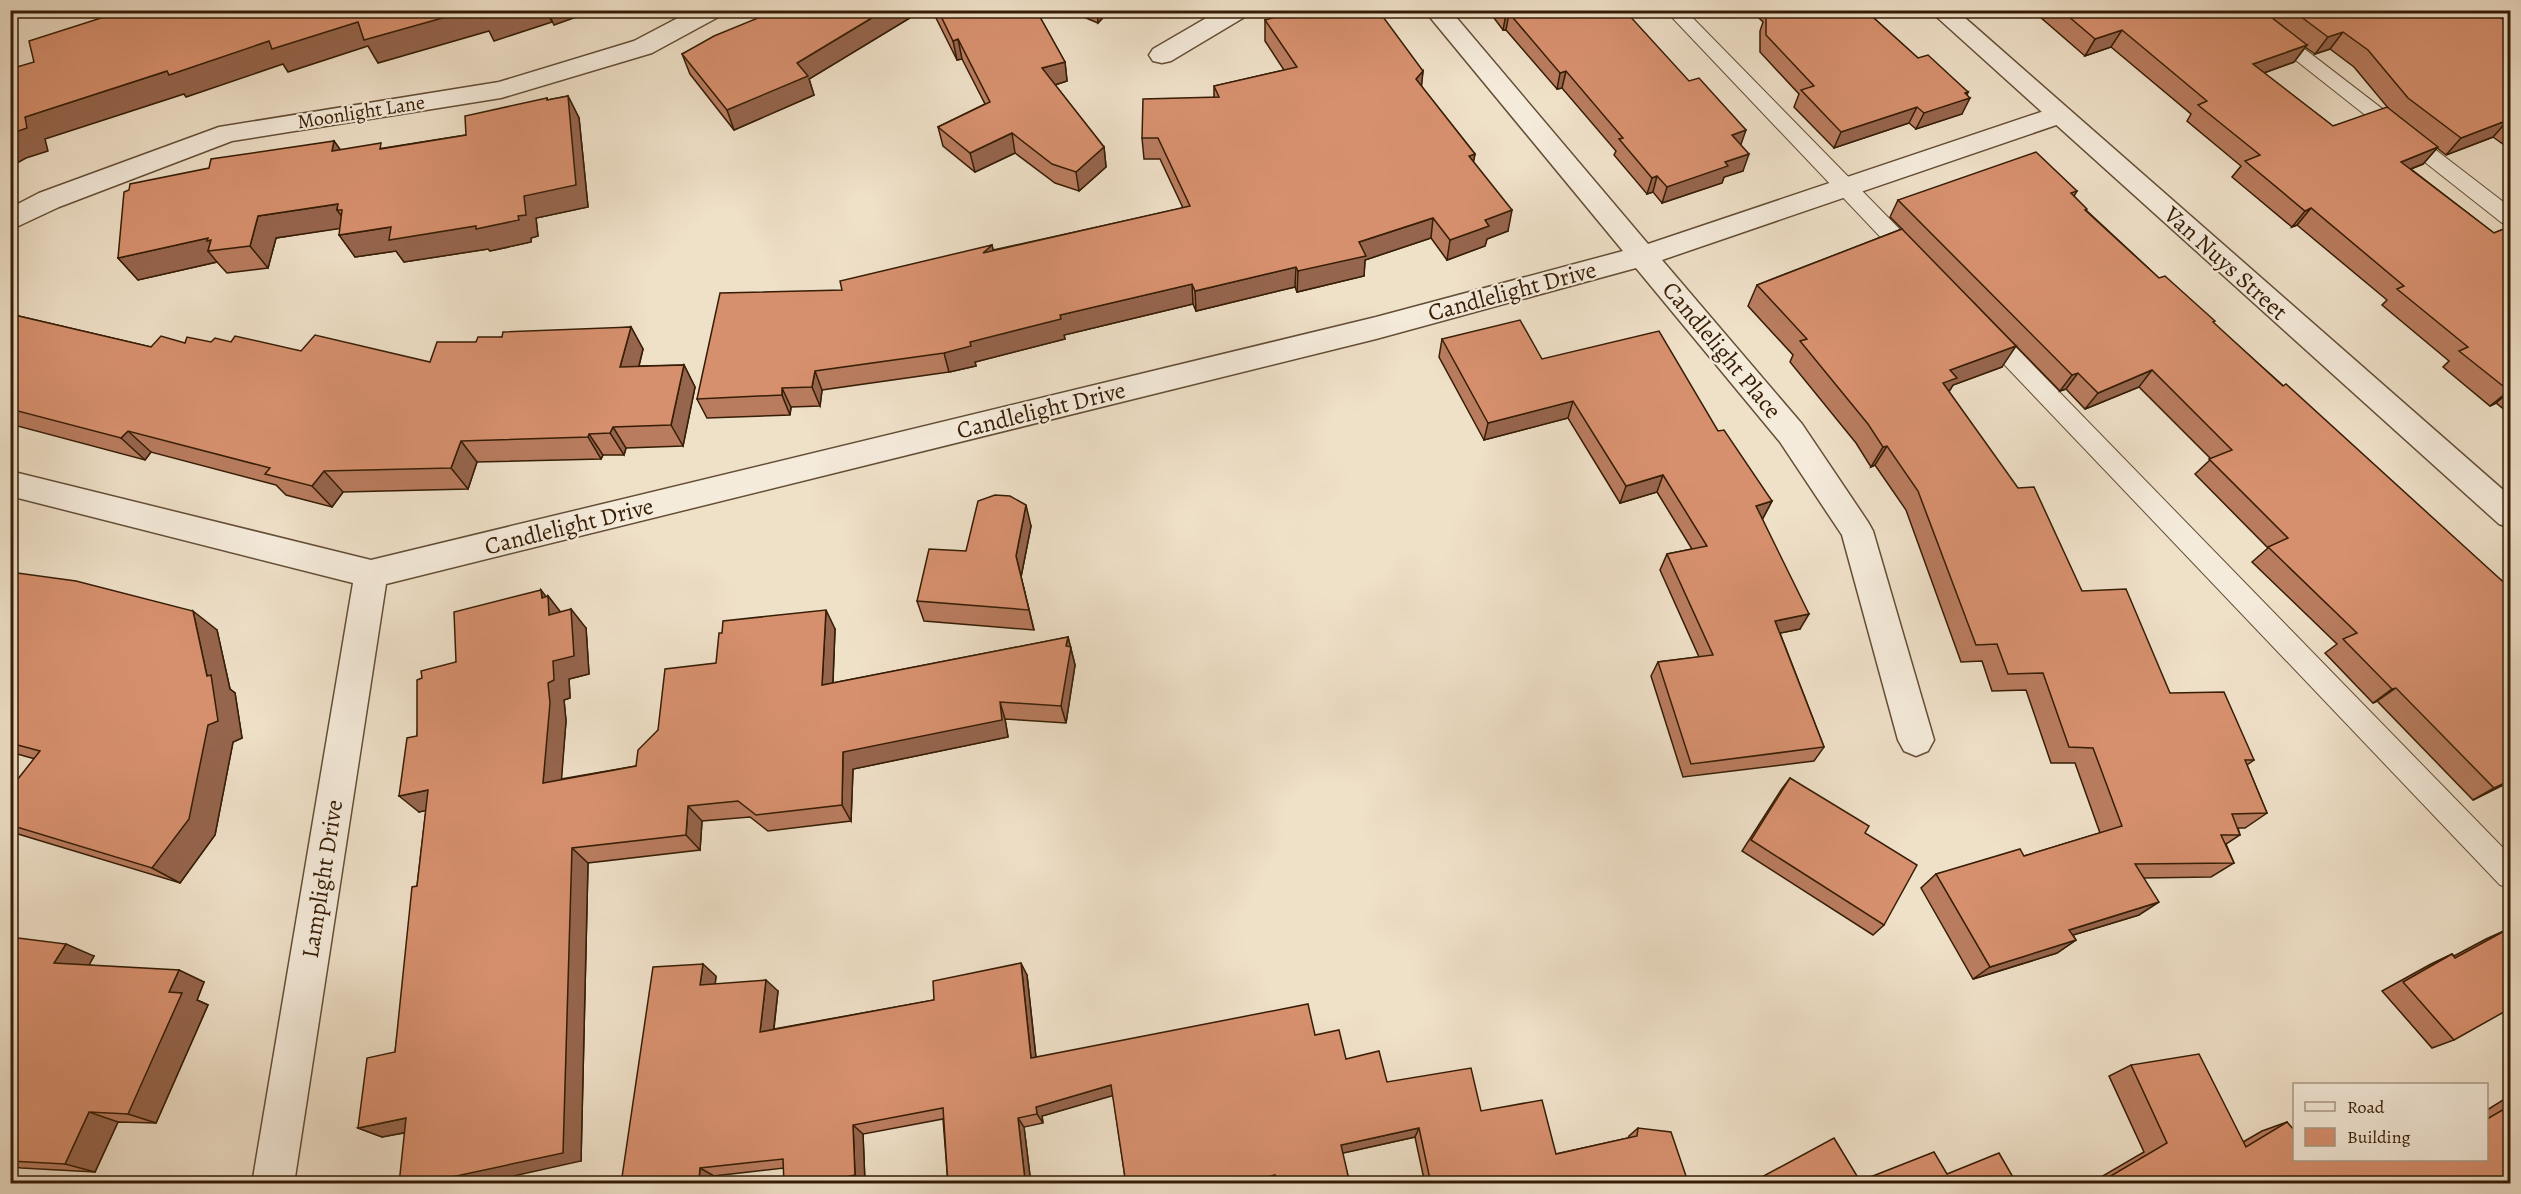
<svg xmlns="http://www.w3.org/2000/svg" width="2521" height="1194" font-family="Alegreya,serif">
<style>
.lines{fill:none;stroke-linecap:round;stroke-linejoin:round}
.service-casing{stroke:#644e36;stroke-width:2}
.minor-casing{stroke:#644e36;stroke-width:3}
.tertiary-casing{stroke:#644e36;stroke-width:3}
.service{fill:#f5ebdb;fill-rule:evenodd}
.minor{fill:#f5ebdb;fill-rule:evenodd}
.tertiary{fill:#f5ebdb;fill-rule:evenodd}
.wall{fill:#b97c5f;stroke:#361d05;stroke-width:1.5;fill-rule:evenodd}
.shaded-wall{fill:#96654d;stroke:#361d05;stroke-width:1.5}
.building{fill:#d7906e;stroke:#361d05;stroke-width:1.5}
.labels{text-anchor:middle;dominant-baseline:central;stroke-width:4.5;stroke-linejoin:round;paint-order:stroke}
.far-street-label{font-size:20px;fill:#361d05;stroke:#f5ebdb}
.street-label{font-size:24px;fill:#361d05;stroke:#f5ebdb}
</style>
<rect width="100%" height="100%" fill="#efe0c8"/>
<filter id="stains"><feTurbulence type="fractalNoise" baseFrequency=".00333" numOctaves="4"/><feColorMatrix values="0 0 0 0 .2 0 0 0 0 .09 0 0 0 0 .02 0 0 0 .5 -.17"/></filter>
<radialGradient id="worn" r=".72"><stop offset=".6" stop-color="#630" stop-opacity="0"/><stop offset="1" stop-color="#630" stop-opacity=".3"/></radialGradient>
<g class="lines">
<defs>
<g id="service">
<polygon points="1665,10 1685,10 1922,252 1925,258 1922,264 1914,266 1906,264"/>
<polygon points="2232,10 2254,10 2510,207 2510,225 2502,223"/>
<polygon points="1986,323 1994,325 2510,855 2510,888 2500,885 1978,337 1975,331 1978,325"/>
</g>
<g id="minor">
<polygon points="693,10 725,10 722,15 652,53 501,98 232,141 59,207 10,230 10,208 39,193 219,127 499,82 634,41"/>
<polygon points="1220,10 1251,10 1248,15 1171,61 1162,63 1153,61 1149,55 1153,49"/>
<polygon points="1424,10 1450,10 1648,244 2050,109 2059,106 2068,109 2072,115 2068,121 1662,260 1802,424 1868,522 1873,531 1934,740 1928,751 1916,756 1904,751 1898,740 1842,535 1780,442 1636,268 1376,339 386,584 294,1184 252,1184 353,583 10,496 10,471 371,560 1376,317 1623,251"/>
</g>
<polygon id="tertiary" points="1929,10 1956,10 2510,496 2510,528 2499,524"/>
</defs>
<use href="#service" class="service-casing"/>
<use href="#minor" class="minor-casing"/>
<use href="#tertiary" class="tertiary-casing"/>
<use href="#service" class="service"/>
<use href="#minor" class="minor"/>
<use href="#tertiary" class="tertiary"/>
</g>
<g class="wall">
<polygon points="768,10 923,10 809,79 814,95 734,130 690,74 682,54 769,13"/>
<polygon points="932,10 1036,10 1065,62 1067,81 1055,85 1104,147 1106,167 1079,191 1055,183 1015,153 975,172 943,146 938,127 985,104 962,59 957,60"/>
<polygon points="1067,10 1110,10 1098,23"/>
<polygon points="1488,10 1593,10 1598,17 1741,145 1743,171 1724,177 1722,183 1662,203 1653,192 1647,194 1614,155 1616,151 1562,88 1557,89 1506,30 1503,30"/>
<polygon points="1751,10 1865,10 1918,58 1968,92 1962,114 1916,129 1909,123 1834,148 1794,107 1799,94 1760,52 1760,31 1763,22"/>
<path d="M2032 10H2490L2511 25V146L2507 147 2493 137 2446 155 2437 148 2423 164 2411 169 2494 233 2511 226V415L2496 403 2490 406 2443 367 2449 361 2382 305 2387 300 2297 225 2292 227 2232 177 2241 166 2187 121 2191 114 2111 47 2085 56ZM2305 47 2315 54 2330 49 2354 67 2389 109 2333 126 2264 73 2294 62Z"/>
<polygon points="1265,20 1423,71 1421,86 1475,154 1473,162 1508,231 1487,239 1485,246 1447,260 1431,238 1365,260 1364,276 1297,292 1295,287 1196,311 1193,304 1064,335 1065,339 975,362 976,366 949,372 822,390 820,406 791,407 790,415 707,418 697,399 842,290 992,245 993,250 1183,208 1160,159 1144,159 1142,138 1214,97 1214,86 1284,70 1265,41"/>
<polygon points="568,96 579,118 588,207 536,218 538,236 531,238 531,242 490,251 488,249 404,262 396,251 355,257 340,228 276,238 268,268 227,273 217,262 138,280 118,258 334,141 340,150 384,148 466,135 547,98 548,100"/>
<polygon points="2077,191 2074,196 2086,210 2159,278 2213,323 2511,589 2511,781 2473,800 2377,701 2373,703 2325,653 2337,644 2252,562 2268,548 2195,474 2211,459 2139,387 2085,409 2066,389 2060,391 1972,301 2002,367 1953,385 1949,392 2082,591 2170,693 2254,760 2247,765 2267,813 2245,828 2238,828 2240,835 2226,844 2234,863 2211,877 2144,878 2139,915 2073,935 2076,940 2057,953 1973,979 1921,888 1936,874 2024,856 2100,833 2075,763 2051,763 2026,690 1992,691 1982,661 1961,662 1906,510 1875,465 1871,467 1856,443 1790,362 1793,355 1748,306 1757,285 1902,229 1890,217 1898,200"/>
<polygon points="10,314 151,347 185,343 231,342 301,351 430,362 476,342 502,337 631,327 643,349 639,366 684,365 695,387 683,446 626,448 624,455 603,455 601,459 477,462 468,489 343,492 332,507 286,495 276,485 151,452 145,460 10,424"/>
<polygon points="1442,339 1542,359 1718,431 1772,501 1763,518 1762,518 1800,629 1780,633 1824,747 1814,761 1683,777 1651,676 1658,662 1699,657 1660,570 1667,554 1692,549 1657,492 1620,503 1568,418 1484,440 1439,357"/>
<polygon points="1031,526 1021,577 1034,630 924,621 917,601 966,551"/>
<polygon points="10,572 217,630 230,689 235,693 242,738 233,742 215,835 180,883 18,834 10,830 10,789 35,759 10,752"/>
<polygon points="548,596 560,612 586,628 589,674 569,679 570,698 564,700 566,721 561,779 636,766 658,730 716,663 835,629 833,683 1068,637 1075,665 1066,723 1005,719 1008,737 853,769 851,821 768,831 750,817 702,821 700,850 588,863 581,1161 404,1133 382,1137 358,1128 395,1052 417,886 426,810 419,812 417,736 422,678 456,662"/>
<polygon points="1790,778 1865,833 1884,925 1873,935 1742,851 1781,790"/>
<polygon points="2508,929 2454,1040 2432,1048 2382,991 2431,964 2452,954 2454,956 2486,939"/>
<polygon points="10,937 94,956 88,965 204,982 197,1000 208,1005 156,1123 118,1122 95,1172 21,1168 10,1166"/>
<polygon points="1027,975 1036,1057 1315,1035 1346,1059 1387,1082 1481,1111 1556,1154 1628,1138 1629,1136 1638,1128 1687,1179 1697,1184 1425,1184 1415,1137 1342,1153 1350,1184 1126,1184 1113,1095 1042,1116 1043,1123 1024,1127 1031,1184 948,1184 943,1119 863,1134 865,1183 863,1184 784,1184 784,1168 714,1176 714,1184 621,1184 716,976 715,984 778,991 774,1029 934,1000"/>
<polygon points="2131,1065 2243,1142 2262,1131 2287,1122 2295,1160 2487,1160 2487,1110 2511,1095 2511,1184 2089,1184 2144,1152 2109,1076"/>
</g>
<g class="shaded-wall">
<polygon points="471,10 546,10 552,22 494,41 489,31 378,63 368,46 288,72 283,64 186,97 184,94 45,139 48,151 26,158 10,167 10,134 25,117 167,71 269,41 358,22"/>
<polygon points="547,10 596,10 554,25"/>
<polygon points="885,10 923,10 809,79 814,95 734,130 727,110 797,63"/>
<polygon points="1097,10 1110,10 1098,23"/>
<polygon points="1509,13 1506,30 1503,30 1506,14"/>
<polygon points="2122,30 2111,47 2085,56 2095,39"/>
<polygon points="2343,32 2330,49 2315,54 2328,37"/>
<polygon points="958,39 962,59 957,60 953,41"/>
<polygon points="2307,45 2294,62 2241,81 2253,64"/>
<polygon points="1065,62 1067,81 1045,88 1042,68"/>
<polygon points="1423,71 1421,92 1416,79"/>
<polygon points="1566,71 1562,88 1557,89 1560,73"/>
<polygon points="1968,92 1963,100 1970,98 1962,114 1916,129 1924,113"/>
<polygon points="568,96 579,118 588,207 536,218 538,236 531,238 531,242 490,251 488,249 404,262 396,251 355,257 339,235 391,227 518,216 524,196"/>
<polygon points="1917,107 1909,123 1834,148 1841,132"/>
<polygon points="2508,120 2493,137 2446,155 2461,138"/>
<polygon points="1746,130 1740,147 1732,135"/>
<polygon points="1012,133 1015,153 975,172 970,153"/>
<polygon points="334,141 350,163 332,151"/>
<polygon points="1104,147 1106,167 1079,191 1076,172"/>
<polygon points="2438,147 2423,164 2387,178 2401,162"/>
<polygon points="1475,154 1471,175 1469,156"/>
<polygon points="1749,154 1743,171 1724,177 1722,183 1662,203 1667,187 1725,162"/>
<polygon points="1657,176 1653,192 1647,194 1652,178"/>
<polygon points="338,204 337,210 350,227 276,238 268,268 250,246 258,216"/>
<polygon points="2311,208 2297,225 2292,227 2305,211"/>
<polygon points="1512,210 1508,231 1487,239 1485,246 1447,260 1450,240 1485,220"/>
<polygon points="1433,218 1431,238 1365,260 1364,276 1297,292 1298,271 1359,242"/>
<polygon points="208,238 211,240 208,251 217,262 138,280 118,258"/>
<polygon points="992,245 996,265 983,253"/>
<polygon points="1296,267 1295,287 1196,311 1195,291"/>
<polygon points="1192,284 1193,304 1064,335 1065,339 975,362 976,366 949,372 944,353 970,342 1060,315"/>
<polygon points="631,327 643,349 633,389 620,367"/>
<polygon points="2016,346 2002,367 1953,385 1944,399 1930,404 1950,370"/>
<polygon points="684,365 695,387 683,446 671,425"/>
<polygon points="2152,370 2139,387 2085,409 2098,393"/>
<polygon points="815,371 822,390 820,406 812,387"/>
<polygon points="2078,373 2066,389 2060,391 2072,375"/>
<polygon points="782,388 791,407 790,415 782,395"/>
<polygon points="2511,389 2511,390 2496,403 2490,406"/>
<polygon points="1573,401 1568,418 1484,440 1488,423"/>
<polygon points="613,427 626,448 624,455 610,433"/>
<polygon points="128,431 151,452 145,460 121,438"/>
<polygon points="589,434 603,455 601,459 588,437"/>
<polygon points="461,441 477,462 468,489 451,468"/>
<polygon points="1887,446 1875,465 1871,467 1883,447"/>
<polygon points="324,471 343,492 332,507 312,486"/>
<polygon points="1663,475 1657,492 1620,503 1626,486"/>
<polygon points="1772,501 1763,518 1747,522 1756,506"/>
<polygon points="1026,505 1031,526 1021,577 1034,630 1016,556"/>
<polygon points="541,590 548,599 548,596 563,615 549,615 542,598"/>
<polygon points="571,609 586,628 589,674 569,679 570,698 564,700 566,721 560,799 543,783 548,683 553,661"/>
<polygon points="826,610 835,629 832,703 822,685"/>
<polygon points="193,611 217,630 230,689 235,693 242,738 233,742 215,835 180,883 152,868 207,676"/>
<polygon points="1809,614 1800,629 1766,636 1775,621"/>
<polygon points="1068,637 1075,665 1066,723 1061,706 1066,646"/>
<polygon points="2396,688 2377,701 2373,703 2392,689"/>
<polygon points="1000,702 1005,719 1008,737 853,769 851,821 842,805 843,752"/>
<polygon points="2511,780 2511,781 2473,800 2494,788"/>
<polygon points="428,790 447,806 419,812 399,796"/>
<polygon points="688,806 702,821 700,850 686,835"/>
<polygon points="572,848 588,863 581,1161 478,1184 419,1184"/>
<polygon points="2159,902 2139,915 2050,942 2069,930"/>
<polygon points="2076,940 2057,953 1973,979 1990,967"/>
<polygon points="66,944 94,956 83,976 54,963"/>
<polygon points="1021,963 1027,975 1037,1068 1031,1058"/>
<polygon points="703,964 716,976 714,997 700,985"/>
<polygon points="179,970 204,982 197,1000 208,1005 156,1123 128,1114 169,992"/>
<polygon points="766,980 778,991 772,1042 760,1032"/>
<polygon points="1111,1085 1115,1095 1042,1116 1043,1123 1037,1114 1036,1107"/>
<polygon points="89,1112 118,1122 95,1172 65,1164"/>
<polygon points="406,1118 428,1128 382,1137 358,1128"/>
<polygon points="1018,1118 1024,1127 1031,1184 1028,1184 1025,1180"/>
<polygon points="853,1125 863,1134 865,1183 855,1175"/>
<polygon points="1419,1128 1415,1137 1339,1154 1341,1145"/>
<polygon points="700,1168 714,1176 714,1184 706,1184 699,1180"/>
<polygon points="1275,1175 1275,1183 1271,1184 1237,1184"/>
</g>
<g class="building">
<polygon points="126,10 471,10 364,40 358,22 272,49 269,41 169,75 167,71 25,117 27,128 10,134 10,69 34,62 29,41"/>
<polygon points="478,10 506,10 482,18"/>
<polygon points="774,10 885,10 797,63 808,76 727,110 682,54 714,36 775,11"/>
<polygon points="938,10 1036,10 1065,62 1042,68 1104,147 1076,172 1052,164 1012,133 970,153 938,127 990,102 958,39 953,41"/>
<polygon points="1299,10 1378,10 1423,71 1416,79 1475,154 1469,156 1512,210 1485,220 1489,226 1450,240 1433,218 1359,242 1366,256 1298,271 1296,267 1195,291 1192,284 1060,315 1061,319 970,342 971,346 944,353 815,371 812,387 782,388 782,395 697,399 720,293 842,290 840,281 992,245 983,253 1190,206 1158,138 1142,138 1143,99 1219,97 1214,86 1297,67 1265,20"/>
<polygon points="1503,10 1593,10 1598,17 1621,10 1625,15 1628,14 1689,81 1699,78 1746,130 1732,135 1749,154 1725,162 1728,166 1667,187 1657,176 1652,178 1619,139 1623,138 1566,71 1560,73 1509,13 1506,14"/>
<polygon points="1775,10 1865,10 1918,58 1928,55 1968,92 1965,93 1970,98 1924,113 1917,107 1841,132 1801,90 1814,86 1766,35 1766,14 1776,12"/>
<polygon points="2061,10 2262,10 2307,45 2253,64 2333,126 2387,107 2438,147 2401,162 2494,233 2511,226 2511,284 2510,285 2511,286 2511,389 2508,390 2459,351 2468,347 2397,289 2404,286 2311,208 2305,211 2245,161 2260,155 2198,105 2207,101 2122,30 2095,39"/>
<polygon points="2292,10 2490,10 2511,25 2511,122 2508,120 2461,138 2408,98 2368,50 2343,32 2328,37"/>
<polygon points="568,96 576,185 524,196 526,215 518,216 519,220 476,229 476,226 389,240 391,227 339,235 342,210 337,210 338,204 258,216 250,246 208,251 211,240 207,241 208,238 118,258 124,192 129,190 130,184 209,168 211,159 334,141 332,151 381,143 380,149 466,135 465,116 547,98 547,100"/>
<polygon points="2036,152 2077,191 2071,193 2087,209 2085,210 2159,278 2165,276 2215,321 2213,322 2283,386 2286,384 2511,589 2511,780 2494,788 2396,688 2392,689 2343,639 2357,633 2268,547 2288,538 2209,459 2232,450 2152,370 2098,393 2078,373 2072,375 1898,200"/>
<polygon points="1902,229 2016,346 1950,370 1957,378 1943,383 2018,488 2034,487 2082,591 2126,589 2170,693 2224,692 2254,760 2245,760 2267,813 2232,814 2240,835 2221,835 2234,863 2135,864 2159,902 2069,930 2076,940 1990,967 1936,874 2020,849 2024,856 2122,826 2093,748 2069,747 2043,673 2008,674 1997,644 1976,645 1918,491 1887,446 1883,447 1868,424 1800,341 1807,339 1757,285"/>
<polygon points="10,314 151,347 161,336 185,343 187,337 211,342 215,338 231,342 235,336 301,351 315,335 430,362 437,342 476,342 478,337 502,337 503,332 631,327 620,367 684,365 671,425 613,427 610,433 589,434 588,437 461,441 451,468 324,471 312,486 265,474 270,468 128,431 121,438 10,409"/>
<polygon points="1520,320 1542,359 1659,331 1718,431 1724,430 1772,501 1756,506 1809,614 1775,621 1824,747 1691,764 1658,662 1713,655 1667,554 1707,546 1663,475 1626,486 1573,401 1488,423 1442,339"/>
<polygon points="995,495 1010,496 1026,505 1016,556 1029,610 917,601 929,549 966,551 978,501"/>
<polygon points="10,572 76,581 193,611 207,676 211,675 218,721 208,725 189,819 152,868 10,825 10,789 40,751 10,743"/>
<polygon points="541,590 542,598 548,596 549,615 571,609 574,656 553,661 554,680 548,683 550,703 543,783 636,766 638,750 658,730 665,669 716,663 719,633 722,633 723,621 826,610 822,685 1068,637 1066,646 1071,647 1061,706 1000,702 1002,720 843,752 842,805 756,815 738,801 688,806 686,835 572,848 563,1153 419,1184 399,1184 406,1118 358,1128 367,1058 395,1052 412,887 417,886 428,790 399,796 407,738 417,736 417,680 422,678 421,671 456,662 454,612"/>
<polygon points="1790,778 1869,826 1865,833 1917,865 1884,925 1751,840"/>
<polygon points="2508,929 2511,931 2511,1008 2454,1040 2403,982 2452,954 2455,958"/>
<polygon points="10,937 66,944 54,963 179,970 169,992 182,993 128,1114 89,1112 65,1164 10,1161"/>
<polygon points="1021,963 1031,1058 1308,1004 1315,1035 1339,1030 1346,1059 1379,1051 1387,1082 1471,1068 1481,1111 1542,1100 1556,1154 1637,1136 1638,1128 1671,1132 1687,1179 1695,1178 1697,1184 1431,1184 1419,1128 1341,1145 1350,1184 1277,1184 1275,1175 1237,1184 1177,1184 1176,1181 1163,1184 1126,1184 1111,1085 1036,1107 1037,1114 1018,1118 1025,1180 1008,1184 948,1184 943,1108 853,1125 855,1175 815,1184 784,1184 783,1159 700,1168 699,1180 658,1184 621,1184 653,967 703,964 700,985 766,980 760,1032 934,1000 933,981"/>
<polygon points="2199,1054 2246,1147 2287,1122 2295,1131 2295,1160 2487,1160 2487,1119 2511,1105 2511,1184 2097,1184 2167,1143 2131,1065"/>
<polygon points="1834,1138 1860,1181 1934,1152 1947,1174 1999,1153 2017,1184 1749,1184"/>
</g>
<g class="labels">
<g class="far-street-label">
<text transform="translate(361 112) rotate(-9)">Moonlight Lane</text>
</g>
<g class="street-label">
<text transform="translate(2226 263) rotate(42)">Van Nuys Street</text>
<text transform="translate(1512 291) rotate(-15)">Candlelight Drive</text>
<text transform="translate(1722 350) rotate(50)">Candlelight Place</text>
<text transform="translate(1041 410) rotate(-14)">Candlelight Drive</text>
<text transform="translate(569 526) rotate(-14)">Candlelight Drive</text>
<text transform="translate(322 879) rotate(-81)">Lamplight Drive</text>
</g>
</g>
<rect width="2521" height="1194" fill="none" stroke="#efe0c8" stroke-width="36"/>
<rect x="12" y="12" width="2497" height="1170" fill="none" stroke="#361d05" stroke-width="3"/>
<rect x="18" y="18" width="2485" height="1158" fill="none" stroke="#361d05" stroke-width="1.5"/>
<rect x="2293" y="1083" width="195" height="78" fill="#f5ebdb" stroke="#a99985" stroke-width="1.5"/>
<rect x="2305" y="1102" width="30" height="9" fill="#f5ebdb" stroke="#a99985" stroke-width="1.5"/>
<text x="2347" y="1113" font-size="18" fill="#361d05">Road</text>
<rect x="2305" y="1128" width="30" height="18" fill="#d7906e" stroke="#a99985" stroke-width="1.5"/>
<text x="2347" y="1143" font-size="18" fill="#361d05">Building</text>
<rect width="100%" height="100%" filter="url(#stains)"/>
<rect width="100%" height="100%" fill="url(#worn)"/>
</svg>
